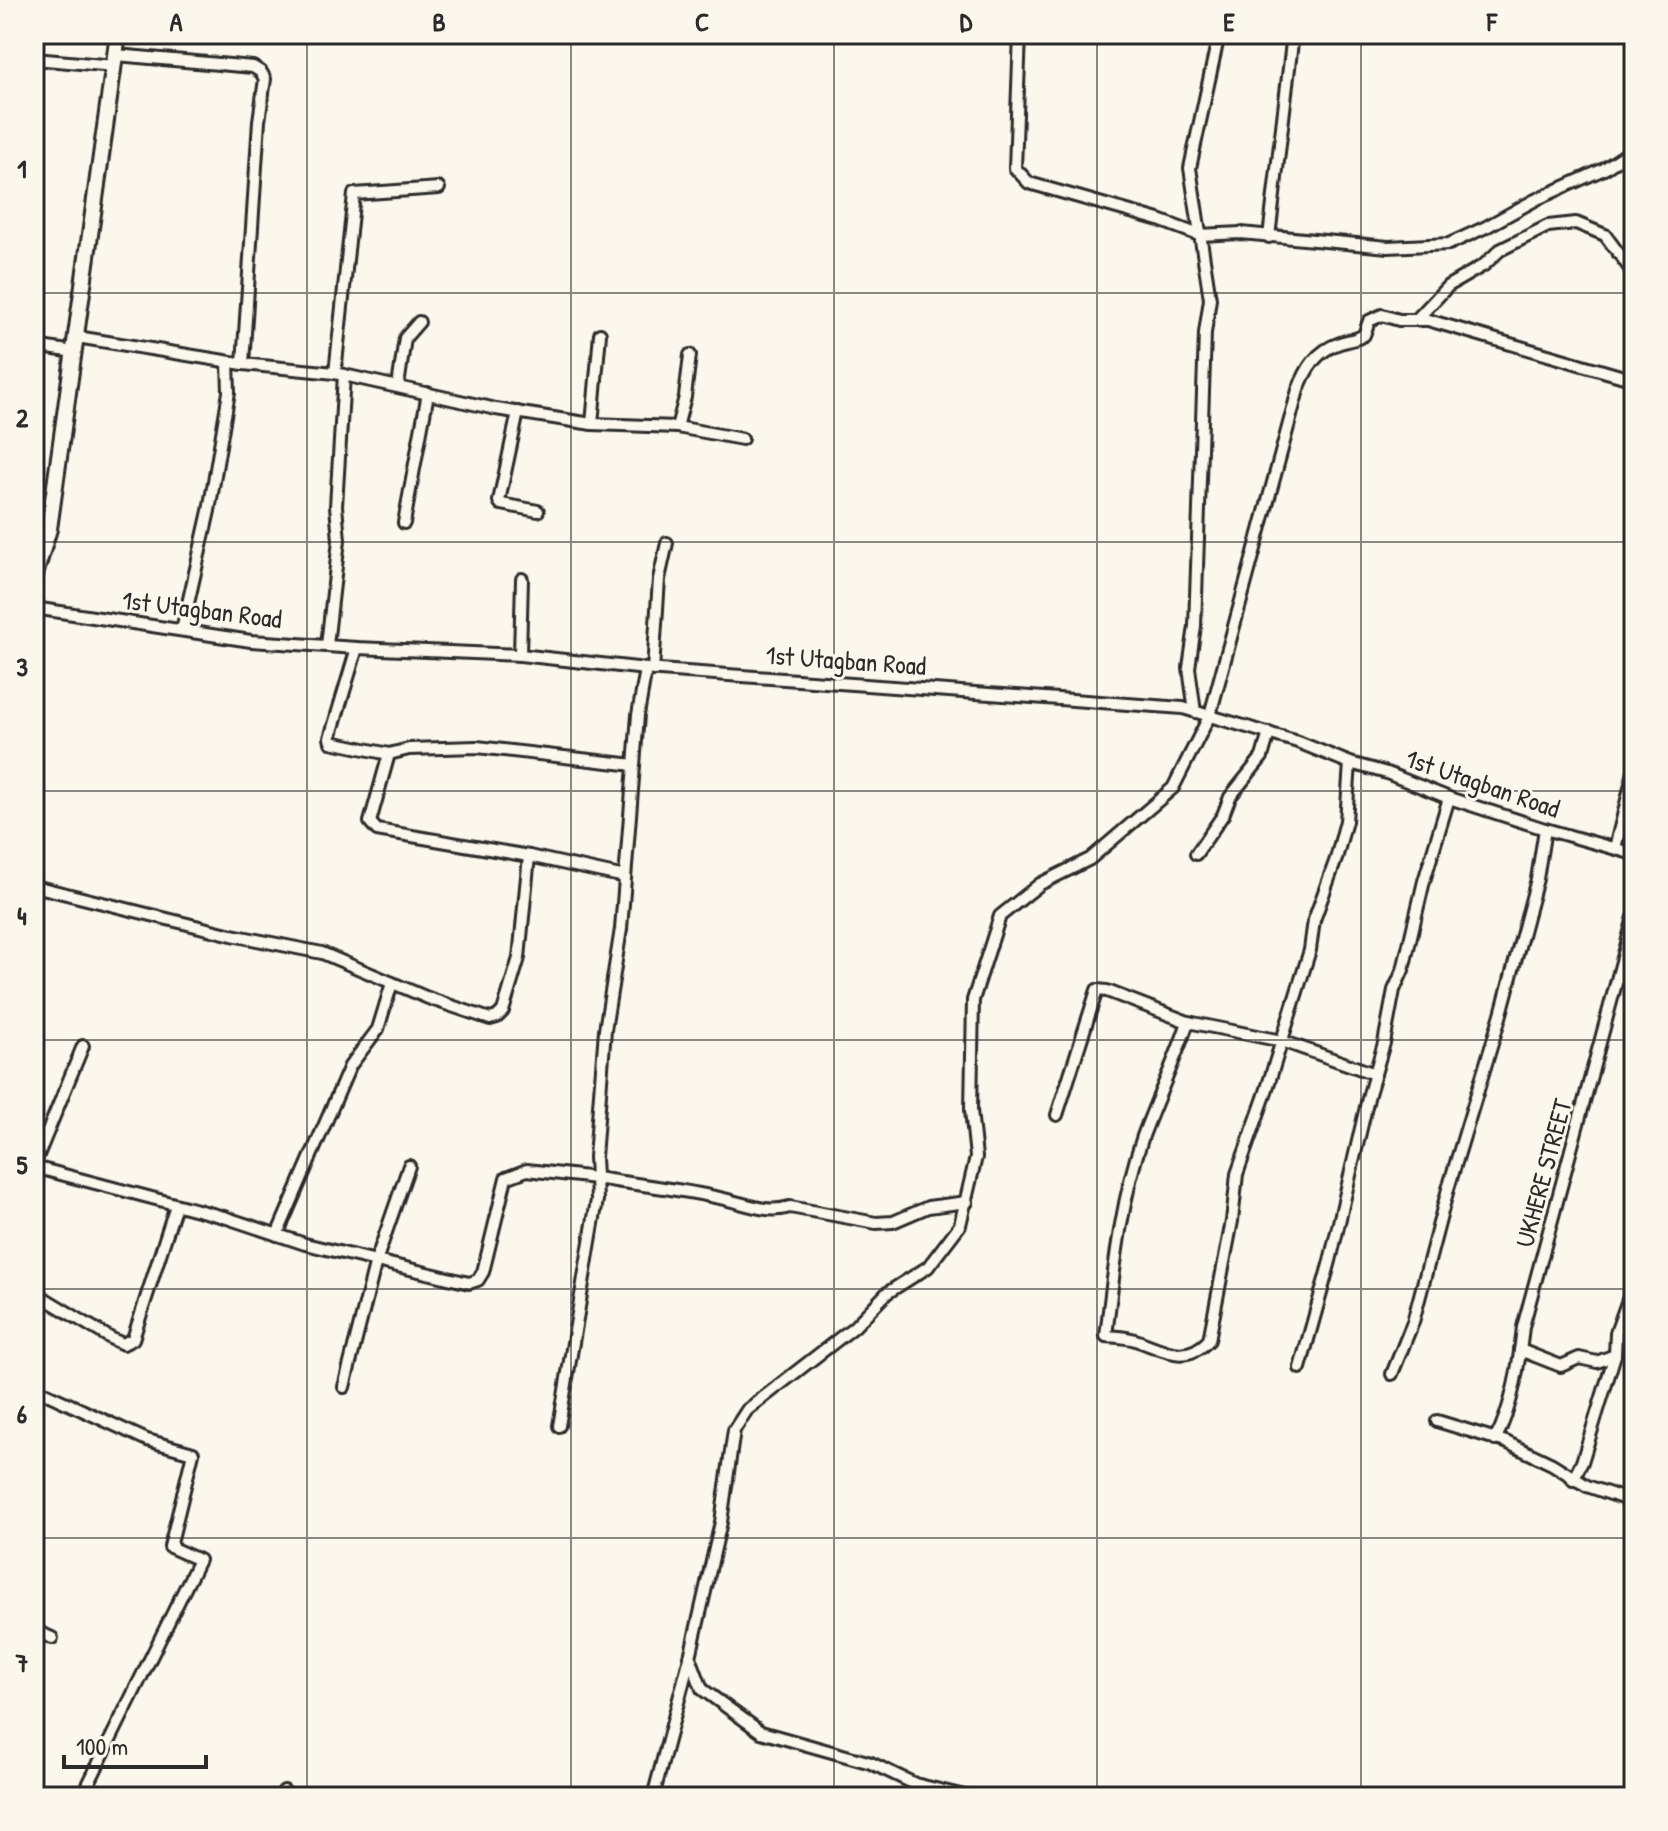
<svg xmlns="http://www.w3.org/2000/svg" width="1668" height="1831" font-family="'Patrick Hand',sans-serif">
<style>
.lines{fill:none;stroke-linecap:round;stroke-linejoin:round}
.street-casing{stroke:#2b2b2b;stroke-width:16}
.secondary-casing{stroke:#2b2b2b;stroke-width:20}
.street{stroke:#fbf7ec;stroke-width:10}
.secondary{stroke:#fbf7ec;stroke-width:14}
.grid{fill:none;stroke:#2b2b2b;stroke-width:2;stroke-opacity:0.55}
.labels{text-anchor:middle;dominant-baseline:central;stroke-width:6;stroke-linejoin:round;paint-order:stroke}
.street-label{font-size:26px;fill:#2b2b2b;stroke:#fbf7ec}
.neatline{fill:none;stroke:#2b2b2b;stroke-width:3}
.grid-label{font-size:26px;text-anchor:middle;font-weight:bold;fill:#2b2b2b}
</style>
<rect width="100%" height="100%" fill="#fbf7ec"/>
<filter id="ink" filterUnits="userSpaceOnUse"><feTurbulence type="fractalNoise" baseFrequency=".0125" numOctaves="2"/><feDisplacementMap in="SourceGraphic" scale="16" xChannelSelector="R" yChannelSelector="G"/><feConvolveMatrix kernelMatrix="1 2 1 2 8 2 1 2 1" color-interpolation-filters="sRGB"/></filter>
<g filter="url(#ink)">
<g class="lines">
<defs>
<g id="street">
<polyline points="1020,34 1015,168 1029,183 1159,220 1199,235 1241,233 1388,247 1449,244 1486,227 1535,200 1604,169 1634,149"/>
<polyline points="116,55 253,67 261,72 265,79 259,121 243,364"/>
<polyline points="34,59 115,66"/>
<polyline points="1269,237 1293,34"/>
<polyline points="1416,320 1448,286 1484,265 1500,250 1548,226 1576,223 1605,235 1634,274"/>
<polyline points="77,337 243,364 335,373 496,409 592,424 677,427 742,439"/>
<polyline points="34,346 75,352"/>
<polyline points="335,373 354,194 439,188"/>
<polyline points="398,386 405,338 419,322"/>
<polyline points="518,412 499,501 501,504 538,511"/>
<polyline points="592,424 600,334"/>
<polyline points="677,427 685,397 690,355"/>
<polyline points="404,523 428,393"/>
<polyline points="34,608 251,641 357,648 520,655 646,669 1183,708 1298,742 1350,763 1387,773 1449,798 1545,829 1634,854"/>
<polyline points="182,630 209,511 229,392 228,362"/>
<polyline points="327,645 339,540 336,506 344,375"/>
<polyline points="357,648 330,738 331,742 389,754 409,749 477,747 634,765"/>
<polyline points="520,655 522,579"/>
<path d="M646 669 638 715 621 929 605 1030 595 1157 596 1178C638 1185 682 1189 724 1199 747 1204 767 1214 790 1207L876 1223 893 1222 928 1207 967 1202"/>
<polyline points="653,670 659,579 667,543"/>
<polyline points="1195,712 1189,668 1195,626 1205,333 1210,299 1190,168 1219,34"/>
<polyline points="389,754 370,822 377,830 529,856 625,877"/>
<polyline points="1615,848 1634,772"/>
<polyline points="1196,854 1223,815 1230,797 1262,757 1269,733"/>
<polyline points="34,886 232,935 322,953 428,998 490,1019 497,1017 503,1011 519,958 529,856"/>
<path d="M1188 1022C1175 1061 1157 1098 1143 1136 1121 1200 1114 1269 1106 1336 1116 1337 1129 1337 1138 1341 1164 1350 1185 1365 1209 1340L1232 1221 1237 1174 1265 1095 1310 950 1314 920 1336 859 1346 821 1350 763"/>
<polyline points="1057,1115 1097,990 1107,991 1188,1022 1282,1041 1375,1074"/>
<polyline points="34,1165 83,1046"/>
<polyline points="34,1167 224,1217 305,1244 469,1283 478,1280 483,1272 506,1178 527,1170 596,1178 597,1200 559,1426"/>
<polyline points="277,1235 350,1066 378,1029 392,983"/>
<polyline points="34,1292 112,1339 123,1344 133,1339 176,1205"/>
<polyline points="1520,1350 1561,1366 1579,1358 1597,1362 1615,1355"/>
<polyline points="1300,1368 1330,1261 1369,1094 1384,1043 1394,990 1403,970 1424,881 1449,798"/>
<polyline points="1392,1374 1413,1322 1448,1189 1501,1014 1537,879 1545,829"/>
<polyline points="344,1387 376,1261 409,1166"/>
<polyline points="34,1388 147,1440 193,1453 170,1547 199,1560 82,1797"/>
<polyline points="1437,1421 1506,1442 1552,1464 1587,1486 1634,1502"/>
<path d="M1495 1440C1513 1406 1519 1364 1523 1327L1634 917"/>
<polyline points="1573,1480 1582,1462 1615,1355 1616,1333 1634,1283"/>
<polyline points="34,1630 52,1638"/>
<polyline points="283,1797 284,1791"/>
<polyline points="653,1797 690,1657"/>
<path d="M969 1797 915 1784 871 1763 761 1732 702 1689 690 1657 721 1522 734 1430 747 1410 854 1327 887 1293 928 1267 960 1225 976 1157 971 1110 973 1000 1000 916 1040 884 1090 859 1173 788 1210 715 1298 390C1306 369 1316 351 1340 343 1349 340 1356 340 1364 335L1369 321 1382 315 1399 320H1428L1634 380"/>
</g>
<polyline id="secondary" points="34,578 49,529 118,34"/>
</defs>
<use href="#street" class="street-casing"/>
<use href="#secondary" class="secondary-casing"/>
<use href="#street" class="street"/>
<use href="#secondary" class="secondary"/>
</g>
</g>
<path class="grid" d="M307 34V1797M571 34V1797M834 34V1797M1097 34V1797M1361 34V1797M34 293H1634M34 542H1634M34 791H1634M34 1040H1634M34 1289H1634M34 1538H1634"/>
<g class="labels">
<g class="street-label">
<text transform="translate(202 609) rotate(7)">1st Utagban Road</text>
<text transform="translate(846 660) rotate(4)">1st Utagban Road</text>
<text transform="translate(1483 783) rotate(19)">1st Utagban Road</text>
<text transform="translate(1543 1173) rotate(-75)">UKHERE STREET</text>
</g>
</g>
<rect width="1668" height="1831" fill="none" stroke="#fbf7ec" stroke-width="88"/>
<path d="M64 1755v12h142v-12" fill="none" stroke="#2b2b2b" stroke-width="4"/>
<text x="76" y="1755" font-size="24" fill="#2b2b2b" stroke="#fbf7ec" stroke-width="6" paint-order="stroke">100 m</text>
<rect x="44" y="44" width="1580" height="1743" class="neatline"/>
<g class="grid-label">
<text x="176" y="31">A</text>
<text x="439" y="31">B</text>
<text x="702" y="31">C</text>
<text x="966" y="31">D</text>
<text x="1229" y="31">E</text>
<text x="1492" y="31">F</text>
<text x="22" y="178">1</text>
<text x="22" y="427">2</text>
<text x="22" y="676">3</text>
<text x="22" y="925">4</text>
<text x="22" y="1174">5</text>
<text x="22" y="1423">6</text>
<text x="22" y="1672">7</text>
</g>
</svg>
